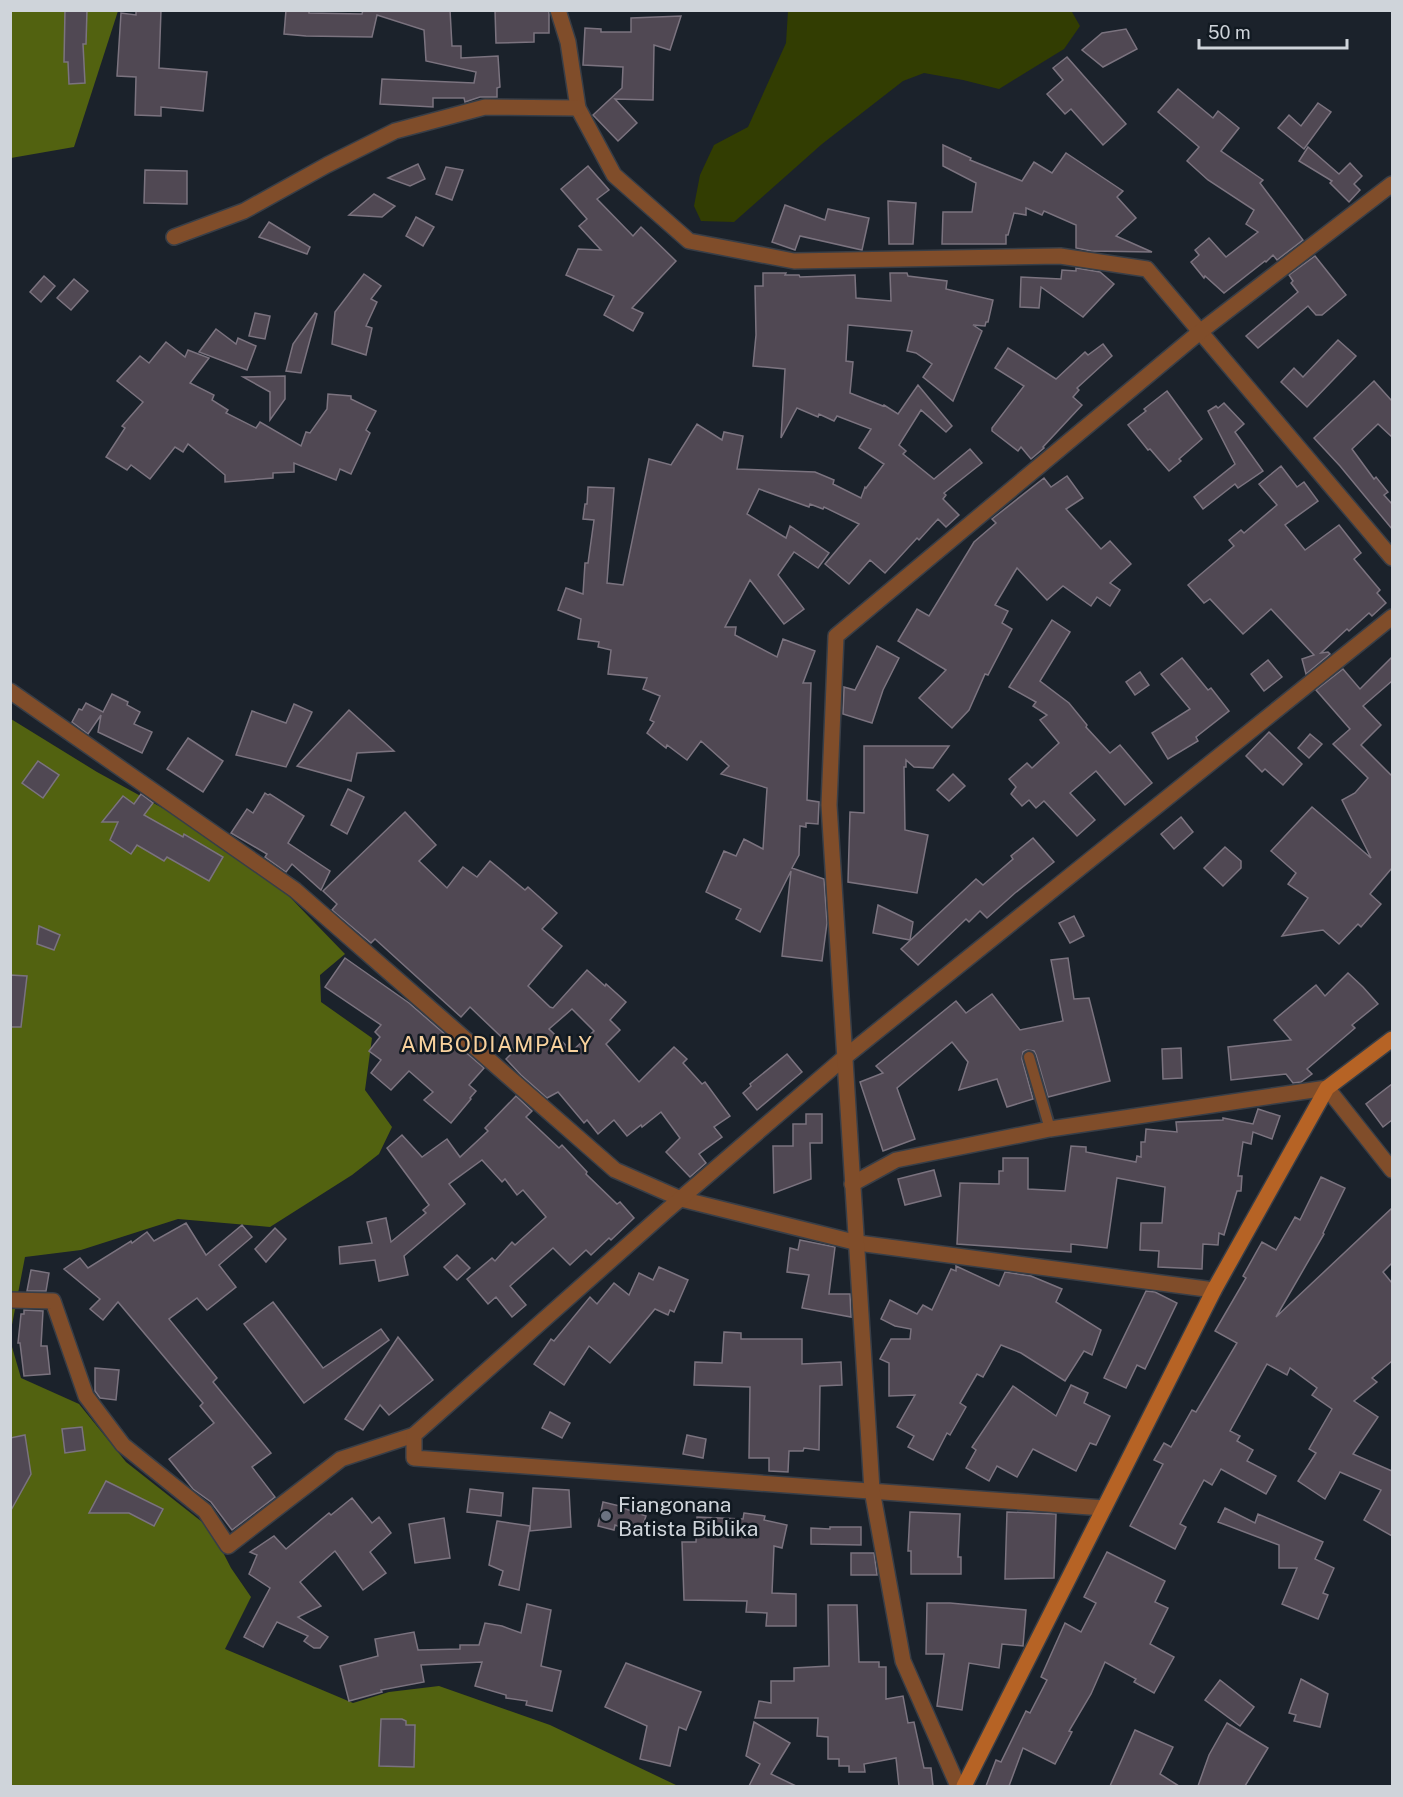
<svg xmlns="http://www.w3.org/2000/svg" width="1403" height="1797" font-family="'Public Sans',sans-serif">
<style>
.green{fill:#323d02}
.forest{fill:#526210}
.building{fill:#504853;stroke:#7b737f;stroke-width:1.5;fill-rule:evenodd}
.lines{fill:none;stroke-linecap:round;stroke-linejoin:round}
.lane-casing{stroke:#383e47;stroke-width:14}
.street-casing{stroke:#383e47;stroke-width:18}
.secondary-casing{stroke:#383e47;stroke-width:18}
.lane{stroke:#804d2a;stroke-width:10}
.street{stroke:#804d2a;stroke-width:15}
.secondary{stroke:#b66325;stroke-width:15}
.worship-dot{fill:#6b7280;stroke:#111921;stroke-width:2}
.labels{text-anchor:middle;dominant-baseline:central;stroke-width:5;stroke-linejoin:round;paint-order:stroke}
.poi-label{font-size:21px;fill:#cfd4da;stroke:#111921;text-anchor:start}
.neighbourhood-label{font-size:22px;letter-spacing:1.5px;fill:#f8d19d;stroke:#111921}
</style>
<rect width="100%" height="100%" fill="#1b222b"/>
<polygon class="green" points="788,11 1052,11 1072,12 1080,26 1064,49 999,89 963,80 924,73 903,81 822,144 734,222 701,221 694,206 700,175 714,145 748,127 786,43"/>
<g class="forest">
<polygon points="11,11 118,11 74,147 11,158"/>
<polygon points="11,719 97,772 177,816 281,888 345,954 320,975 321,1002 372,1038 365,1090 392,1127 379,1154 352,1175 270,1227 178,1219 81,1250 25,1257 11,1330"/>
<polygon points="10,1340 21,1378 79,1404 126,1462 211,1529 231,1568 251,1597 225,1649 353,1703 389,1692 439,1686 550,1725 678,1786 11,1786"/>
</g>
<g class="building">
<polygon points="65,10 87,10 86,44 83,44 85,83 69,84 68,62 64,62"/>
<polygon points="136,10 161,10 159,68 207,72 203,111 161,107 161,116 135,115 136,77 117,76 121,13 136,15"/>
<polygon points="286,10 309,10 309,13 362,14 363,10 450,10 452,46 461,46 461,58 498,56 500,87 497,88 497,97 480,97 465,102 464,98 433,98 433,107 380,104 382,79 474,83 476,72 426,61 424,30 377,15 372,37 306,36 284,34"/>
<polygon points="495,10 549,10 549,33 534,33 534,42 496,43"/>
<polygon points="681,16 670,50 654,45 653,100 615,99 637,123 618,141 593,115 622,88 623,67 583,65 585,28 601,29 601,32 631,32 631,18"/>
<polygon points="1126,29 1137,49 1103,67 1082,50 1102,33"/>
<polygon points="1067,57 1126,124 1103,145 1071,109 1065,114 1047,94 1063,80 1053,68"/>
<polygon points="1178,89 1213,118 1218,111 1239,128 1221,151 1263,180 1260,183 1303,240 1277,260 1273,255 1266,262 1265,261 1224,293 1205,276 1204,278 1191,262 1199,255 1195,250 1209,238 1226,257 1258,232 1246,224 1254,210 1208,180 1187,161 1199,147 1158,112"/>
<polygon points="1318,103 1331,112 1304,149 1278,128 1289,115 1301,126"/>
<polygon points="943,145 971,158 970,160 1022,181 1034,162 1052,173 1066,153 1123,191 1117,197 1136,218 1116,236 1152,252 1091,251 1076,248 1076,225 1044,211 1042,215 1026,208 1026,215 1014,213 1008,235 1006,235 1006,244 942,244 943,212 972,212 976,183 943,166"/>
<polygon points="1308,147 1339,174 1350,163 1362,176 1354,184 1360,190 1349,202 1330,183 1332,181 1299,161"/>
<polygon points="418,164 425,179 410,186 388,178"/>
<polygon points="588,166 609,190 597,199 633,236 641,227 676,261 632,308 643,313 633,331 604,315 614,296 566,275 578,249 601,250 579,226 587,219 561,189"/>
<polygon points="446,167 463,170 452,200 436,194"/>
<polygon points="145,170 187,171 187,204 144,203"/>
<polygon points="374,194 395,206 382,217 349,215"/>
<polygon points="888,201 916,203 913,244 889,244"/>
<polygon points="785,205 825,220 828,209 869,218 862,250 800,236 795,250 772,242"/>
<polygon points="416,217 434,227 423,246 406,236"/>
<polygon points="269,222 310,247 307,254 259,237"/>
<polygon points="1315,256 1346,295 1322,315 1316,315 1308,306 1258,348 1246,336 1298,292 1291,283 1293,281 1289,275"/>
<polygon points="1076,268 1100,272 1114,284 1083,317 1041,287 1039,308 1020,307 1021,277 1061,279 1062,270 1076,271"/>
<polygon points="763,273 786,273 785,275 799,275 800,277 855,275 856,298 891,301 890,273 907,273 908,276 947,281 946,289 993,300 988,322 986,322 985,326 973,325 982,331 953,401 923,377 932,364 916,353 907,351 912,331 848,325 846,361 853,362 850,393 883,406 884,405 898,414 918,385 952,426 946,432 921,410 899,445 906,451 903,454 934,479 970,449 982,463 944,493 946,495 943,499 959,515 946,527 938,519 919,540 917,538 885,573 870,560 849,584 825,564 859,524 824,507 823,509 810,504 809,507 759,489 747,514 786,538 790,526 829,553 818,568 794,552 778,575 804,609 784,624 750,580 725,627 736,627 735,635 777,657 783,639 815,651 803,683 811,683 807,800 819,802 818,824 806,823 806,827 800,826 799,855 792,868 824,879 827,923 822,961 782,956 791,871 760,932 736,919 741,909 706,892 724,851 736,856 744,839 763,849 767,788 721,774 729,766 701,741 687,760 667,745 666,748 647,733 654,722 650,720 660,696 643,689 647,678 608,674 611,650 598,647 599,642 578,639 581,619 558,610 566,588 583,594 585,563 588,563 594,520 583,519 585,504 587,504 588,487 614,488 607,583 623,585 649,459 671,465 697,424 722,440 724,432 743,436 737,469 815,472 834,480 833,484 861,498 865,487 866,488 884,464 859,448 871,429 837,416 834,421 819,414 818,417 797,408 781,438 785,369 753,366 756,335 755,286 763,286"/>
<polygon points="364,274 381,286 371,299 377,302 366,326 372,328 366,355 332,344 335,312"/>
<polygon points="44,276 55,286 41,302 30,292"/>
<polygon points="74,279 88,291 71,310 57,298"/>
<polygon points="255,313 270,316 265,339 249,336"/>
<polygon points="315,313 317,314 301,373 286,371 293,344"/>
<polygon points="216,329 236,344 238,338 256,346 247,370 199,352"/>
<polygon points="1338,340 1356,356 1307,407 1281,382 1294,368 1303,377"/>
<polygon points="166,342 185,357 188,350 209,358 190,383 214,395 212,400 228,410 226,413 256,428 260,422 301,446 306,432 310,433 327,409 328,394 351,396 351,399 376,411 366,430 370,433 351,474 340,469 336,480 294,463 294,472 273,473 273,478 225,482 225,475 188,444 183,452 175,447 150,479 131,465 127,470 106,457 125,428 122,426 143,402 117,381 140,356 149,363"/>
<polygon points="1103,344 1112,356 1077,388 1079,390 1073,397 1082,405 1043,447 1044,448 1031,459 1021,447 1018,451 992,431 992,428 1024,386 995,368 1008,348 1056,379 1085,352 1088,355"/>
<polygon points="285,376 285,399 270,420 270,392 243,377"/>
<polygon points="1374,381 1392,401 1392,437 1378,424 1352,449 1374,479 1376,477 1388,492 1384,495 1392,504 1392,529 1340,466 1314,438"/>
<polygon points="1167,391 1202,439 1179,459 1181,461 1169,471 1150,449 1148,450 1128,425 1146,411 1144,409"/>
<polygon points="1224,403 1244,424 1235,432 1263,471 1238,488 1235,484 1203,509 1194,497 1235,464 1208,411 1216,406 1218,408"/>
<polygon points="1281,466 1297,487 1304,482 1318,501 1285,525 1305,550 1339,525 1361,553 1354,559 1380,590 1377,593 1386,603 1372,616 1369,613 1349,631 1347,629 1321,653 1328,652 1330,654 1306,674 1302,659 1314,655 1271,609 1243,634 1210,599 1204,603 1188,585 1234,546 1229,540 1241,530 1244,533 1277,505 1259,484"/>
<polygon points="1067,476 1083,498 1066,509 1101,549 1110,541 1131,564 1110,583 1120,590 1110,606 1097,597 1091,606 1063,586 1047,600 1017,568 995,605 1008,611 1002,623 1012,629 988,675 985,674 969,710 952,728 919,698 946,670 898,641 917,609 929,616 974,542 996,523 992,519 1044,478 1051,487"/>
<polygon points="1052,620 1070,632 1040,681 1069,703 1087,725 1086,727 1110,753 1120,745 1152,783 1125,805 1096,771 1070,793 1095,820 1077,836 1044,801 1036,808 1029,800 1022,806 1011,794 1016,787 1009,779 1027,763 1032,768 1059,743 1040,720 1047,715 1033,706 1036,702 1009,687"/>
<polygon points="877,646 899,658 883,690 872,723 843,714 844,689 844,687 855,690"/>
<polygon points="1392,657 1392,681 1363,706 1381,725 1361,745 1392,776 1392,868 1370,894 1381,904 1361,927 1358,924 1339,944 1323,930 1282,936 1308,898 1288,884 1296,873 1271,851 1312,807 1371,858 1342,800 1355,793 1368,778 1333,744 1350,729 1316,690 1343,669 1360,689"/>
<polygon points="1182,658 1208,690 1211,688 1229,711 1196,737 1198,741 1168,759 1152,733 1190,709 1161,674"/>
<polygon points="1268,660 1282,677 1264,691 1251,674"/>
<polygon points="1140,672 1149,685 1135,695 1126,682"/>
<polygon points="112,694 128,702 127,705 140,712 134,724 152,732 142,753 98,732 101,715 88,734 72,722 79,709 82,710 86,703 103,712"/>
<polygon points="294,704 312,712 286,767 236,755 252,711 286,723"/>
<polygon points="349,710 394,751 357,753 351,781 297,766"/>
<polygon points="1269,732 1302,764 1283,785 1265,769 1262,772 1246,756"/>
<polygon points="1310,734 1322,744 1309,758 1298,748"/>
<polygon points="188,738 223,761 203,792 167,769"/>
<polygon points="864,746 949,746 933,768 914,767 906,760 906,767 904,767 905,830 928,835 917,893 848,882 850,812 864,813"/>
<polygon points="38,761 59,775 43,798 22,783"/>
<polygon points="953,774 965,786 949,801 937,790"/>
<polygon points="348,789 364,797 347,834 331,825"/>
<polygon points="265,793 268,795 270,794 304,816 288,843 330,871 321,890 292,864 286,872 265,857 267,854 231,833 247,809 253,813"/>
<polygon points="141,794 153,803 144,815 183,837 184,834 223,857 209,881 167,857 164,861 137,845 131,854 110,840 118,822 102,822 123,796 134,804"/>
<path d="M405 812 436 845 419 861 447 888 463 867 477 877 490 861 525 890 528 887 557 913 542 929 562 946 528 986 550 1007 553 1008 587 970 605 986 606 984 626 1002 610 1020 620 1030 606 1044 639 1082 674 1047 687 1059 683 1063 702 1084 705 1082 730 1116 714 1127 722 1137 699 1154 706 1163 690 1177 666 1152 680 1138 661 1112 642 1127 641 1125 627 1136 614 1120 598 1134 587 1120 584 1123 558 1092 547 1098 521 1075 506 1059 515 1050 470 1007 461 1017 375 939 371 943 332 910 337 904 323 891ZM572 1009 594 1031 572 1051 549 1029Z"/>
<polygon points="1181,817 1193,832 1174,849 1161,834"/>
<polygon points="1033,838 1054,862 1015,893 987,918 980,911 969,922 966,919 918,965 901,949 976,879 983,885 1013,859 1011,856"/>
<polygon points="1225,847 1241,861 1241,868 1223,886 1204,868"/>
<polygon points="878,905 913,922 910,940 873,933"/>
<polygon points="1074,916 1084,936 1070,943 1059,923"/>
<polygon points="39,926 60,935 54,950 37,944"/>
<polygon points="345,958 409,1003 484,1068 469,1085 476,1091 470,1098 471,1099 451,1123 424,1100 433,1092 409,1071 391,1090 371,1073 381,1060 369,1051 380,1037 375,1032 381,1025 325,987"/>
<polygon points="1068,958 1074,999 1089,998 1110,1081 1048,1097 1036,1055 1034,1051 1027,1050 1023,1052 1022,1059 1033,1099 1007,1107 997,1079 959,1090 968,1062 952,1042 897,1088 915,1139 883,1151 860,1082 883,1073 876,1066 956,1001 966,1013 992,994 1020,1030 1063,1021 1051,960"/>
<polygon points="1348,973 1363,987 1378,1004 1352,1025 1355,1028 1307,1069 1312,1074 1301,1082 1293,1083 1286,1074 1231,1080 1228,1047 1291,1040 1274,1020 1316,985 1325,996"/>
<polygon points="10,975 27,976 21,1027 10,1027"/>
<polygon points="1181,1048 1182,1078 1163,1079 1162,1049"/>
<polygon points="787,1054 802,1072 757,1110 743,1093 751,1086 750,1084"/>
<polygon points="1392,1084 1392,1120 1383,1127 1366,1104"/>
<polygon points="516,1096 532,1111 526,1117 559,1148 562,1145 587,1172 586,1174 617,1204 620,1202 634,1218 611,1240 609,1238 591,1255 586,1250 570,1265 553,1248 510,1286 526,1305 512,1317 496,1297 488,1304 467,1279 492,1258 495,1261 512,1242 515,1245 546,1217 523,1190 517,1195 505,1179 502,1182 482,1160 449,1184 465,1204 404,1256 408,1275 379,1281 375,1260 340,1264 339,1247 372,1243 367,1222 386,1218 391,1242 426,1213 423,1210 429,1205 387,1148 402,1135 422,1157 447,1139 460,1157 488,1131 485,1128"/>
<polygon points="1258,1109 1280,1116 1272,1139 1253,1132 1251,1144 1243,1142 1238,1176 1242,1176 1241,1191 1237,1191 1224,1235 1219,1233 1218,1245 1203,1244 1202,1269 1158,1267 1159,1251 1140,1250 1141,1223 1162,1223 1165,1187 1117,1178 1107,1248 1071,1244 1071,1252 957,1244 960,1183 999,1184 999,1171 1003,1171 1003,1158 1028,1158 1028,1189 1065,1191 1071,1146 1086,1147 1086,1152 1136,1162 1137,1156 1141,1157 1141,1142 1145,1142 1146,1129 1177,1132 1176,1122 1223,1120 1223,1118 1253,1124"/>
<polygon points="806,1114 822,1114 822,1143 810,1143 811,1179 774,1193 773,1146 793,1146 793,1124 806,1124"/>
<polygon points="934,1170 941,1196 905,1205 898,1179"/>
<polygon points="1321,1177 1345,1188 1323,1233 1324,1234 1276,1317 1392,1208 1392,1263 1383,1272 1392,1283 1392,1361 1372,1378 1377,1382 1354,1401 1378,1417 1353,1454 1392,1471 1392,1536 1364,1520 1381,1490 1340,1472 1325,1499 1298,1481 1316,1453 1309,1449 1332,1409 1312,1395 1317,1388 1290,1368 1287,1375 1267,1364 1230,1431 1240,1436 1237,1441 1253,1450 1247,1461 1276,1476 1266,1494 1221,1469 1212,1485 1204,1480 1180,1524 1186,1527 1175,1549 1130,1526 1163,1464 1154,1460 1164,1443 1171,1447 1192,1410 1196,1412 1237,1343 1215,1331 1246,1278 1243,1276 1262,1242 1276,1250 1295,1217 1300,1220"/>
<polygon points="186,1223 206,1255 242,1225 252,1237 219,1265 236,1287 207,1310 197,1298 169,1319 217,1378 213,1382 271,1453 252,1467 275,1497 232,1530 211,1502 193,1489 169,1459 214,1423 200,1406 203,1403 118,1302 103,1320 90,1309 100,1299 64,1269 80,1258 88,1268 131,1241 132,1243 147,1232 154,1241"/>
<polygon points="275,1228 286,1239 266,1262 255,1249"/>
<polygon points="800,1240 835,1247 829,1294 850,1294 851,1317 802,1308 809,1275 787,1272 790,1248 798,1250"/>
<polygon points="457,1255 470,1268 457,1280 444,1267"/>
<polygon points="956,1266 999,1286 1005,1272 1031,1276 1062,1289 1056,1302 1101,1330 1092,1355 1084,1351 1065,1381 1021,1353 1001,1345 983,1377 977,1374 960,1403 966,1407 950,1435 947,1433 933,1460 908,1447 914,1436 897,1427 915,1395 889,1396 889,1363 880,1359 891,1339 910,1339 911,1329 895,1326 881,1319 890,1300 917,1314 923,1305 932,1310 951,1269 956,1271"/>
<polygon points="659,1267 688,1280 674,1312 670,1310 668,1315 655,1309 610,1363 589,1346 564,1385 534,1364 551,1339 554,1341 590,1297 597,1304 614,1283 629,1295 639,1273 653,1280"/>
<polygon points="31,1270 49,1273 46,1291 27,1291"/>
<polygon points="1146,1291 1155,1292 1177,1303 1145,1369 1137,1365 1126,1388 1104,1378"/>
<polygon points="273,1302 323,1368 381,1329 389,1340 304,1403 244,1324"/>
<polygon points="24,1310 43,1311 41,1346 47,1346 50,1374 24,1376 20,1343 18,1343 21,1314 24,1314"/>
<polygon points="724,1332 741,1333 741,1339 802,1339 802,1364 841,1362 842,1385 820,1386 819,1450 804,1448 803,1451 789,1451 788,1472 769,1471 769,1458 749,1458 750,1387 694,1385 695,1362 722,1363"/>
<polygon points="398,1337 433,1380 389,1415 380,1405 363,1430 345,1419"/>
<polygon points="95,1368 119,1370 116,1400 100,1398 95,1391"/>
<polygon points="1071,1385 1088,1393 1084,1403 1110,1416 1096,1445 1090,1443 1076,1471 1033,1449 1017,1477 997,1466 989,1481 966,1468 976,1450 972,1447 1013,1386 1056,1416"/>
<polygon points="550,1412 570,1423 562,1438 542,1428"/>
<polygon points="82,1427 85,1450 65,1453 62,1429"/>
<polygon points="25,1435 31,1474 10,1512 10,1438"/>
<polygon points="687,1435 706,1439 703,1458 683,1454"/>
<polygon points="106,1481 163,1509 154,1526 129,1513 89,1513"/>
<polygon points="533,1488 569,1490 571,1527 530,1531"/>
<polygon points="470,1489 503,1493 501,1516 467,1512"/>
<polygon points="352,1498 372,1523 379,1517 391,1533 370,1552 386,1573 363,1590 335,1551 300,1582 321,1606 298,1617 328,1637 320,1648 314,1648 304,1641 308,1636 277,1622 263,1647 244,1637 270,1588 249,1574 257,1555 250,1552 274,1536 286,1549 329,1513 331,1515"/>
<polygon points="603,1502 620,1506 620,1507 646,1516 640,1534 615,1525 614,1530 598,1526"/>
<polygon points="1225,1508 1255,1523 1258,1514 1323,1542 1315,1559 1334,1568 1323,1593 1328,1595 1318,1619 1282,1604 1297,1568 1279,1568 1279,1545 1218,1522"/>
<polygon points="910,1512 960,1514 958,1557 961,1557 961,1574 911,1574 911,1551 908,1551"/>
<polygon points="1007,1512 1056,1514 1054,1578 1005,1579"/>
<polygon points="744,1513 765,1516 764,1520 787,1525 782,1548 774,1546 772,1593 796,1594 796,1626 766,1626 767,1613 746,1612 747,1601 684,1600 682,1542 696,1542 697,1517 743,1519"/>
<polygon points="444,1518 450,1558 415,1563 409,1524"/>
<polygon points="497,1521 530,1526 519,1590 499,1585 503,1571 489,1565"/>
<polygon points="830,1527 861,1527 861,1545 811,1544 811,1528 830,1529"/>
<polygon points="1107,1552 1165,1581 1155,1602 1168,1608 1150,1644 1174,1657 1154,1693 1134,1682 1136,1679 1105,1662 1091,1694 1069,1731 1072,1732 1055,1764 1023,1748 1009,1786 986,1786 996,1760 1001,1762 1026,1711 1030,1713 1047,1680 1041,1677 1065,1623 1081,1632 1096,1603 1084,1597"/>
<polygon points="851,1553 874,1553 877,1575 851,1575"/>
<polygon points="927,1603 950,1603 1026,1610 1023,1646 1002,1644 999,1668 969,1663 962,1710 937,1706 944,1654 926,1654"/>
<polygon points="527,1604 551,1610 541,1666 561,1671 552,1711 526,1705 527,1701 506,1698 506,1695 475,1686 482,1662 421,1665 424,1682 381,1690 382,1692 349,1701 340,1666 378,1656 375,1639 414,1632 418,1650 460,1649 460,1645 479,1645 485,1623 502,1626 521,1633"/>
<polygon points="828,1605 857,1605 859,1662 879,1662 879,1667 886,1667 886,1699 903,1696 908,1723 914,1722 924,1768 931,1768 933,1786 899,1786 896,1758 864,1764 865,1772 849,1772 849,1766 839,1766 839,1759 828,1759 828,1737 817,1736 818,1718 755,1718 759,1701 771,1703 771,1681 794,1681 794,1668 829,1666"/>
<polygon points="626,1663 701,1692 686,1730 679,1727 670,1766 640,1759 647,1726 605,1707"/>
<polygon points="1301,1679 1328,1694 1320,1727 1294,1721 1296,1715 1289,1713"/>
<polygon points="1220,1680 1254,1707 1240,1726 1205,1700"/>
<polygon points="381,1719 402,1719 406,1721 406,1725 415,1725 414,1767 379,1766"/>
<polygon points="754,1722 790,1743 771,1774 796,1786 749,1786 760,1764 746,1756"/>
<polygon points="1227,1723 1268,1748 1245,1786 1198,1786 1209,1755"/>
<polygon points="1135,1730 1173,1747 1160,1774 1179,1786 1110,1786"/>
</g>
<g class="lines">
<defs>
<polyline id="lane" points="1029,1057 1050,1129"/>
<g id="street">
<polyline points="558,10 568,42 578,108 614,175 689,241 794,261 1060,256 1147,269 1392,558"/>
<polyline points="174,237 244,211 327,165 395,131 485,107 578,108"/>
<polyline points="10,691 295,890 615,1170 681,1199 858,1243 1214,1290"/>
<polyline points="852,1184 896,1160 1050,1129 1327,1088 1392,1170"/>
<polyline points="10,1300 53,1301 86,1396 123,1445 205,1511 228,1546 341,1459 414,1435"/>
<polyline points="1104,1508 414,1458 414,1435 665,1212 845,1057 1392,617"/>
<polyline points="958,1786 903,1661 872,1490 829,805 836,636 1201,331 1392,184"/>
</g>
<polyline id="secondary" points="964,1786 1214,1290 1327,1088 1392,1039"/>
</defs>
<use href="#lane" class="lane-casing"/>
<use href="#street" class="street-casing"/>
<use href="#secondary" class="secondary-casing"/>
<use href="#lane" class="lane"/>
<use href="#street" class="street"/>
<use href="#secondary" class="secondary"/>
</g>
<circle class="worship-dot" cx="606" cy="1516" r="6"/>
<g class="labels">
<g class="poi-label">
<text x="618" y="1504">Fiangonana<tspan x="618" dy="24">Batista Biblika</tspan></text>
</g>
<g class="neighbourhood-label">
<text x="497" y="1044">AMBODIAMPALY</text>
</g>
</g>
<rect width="1403" height="1797" fill="none" stroke="#cfd4da" stroke-width="24"/>
<path d="M1199 39v9h148v-9" fill="none" stroke="#cfd4da" stroke-width="3"/>
<text x="1208" y="39" font-size="18" fill="#cfd4da" stroke="#111921" stroke-width="4.5" paint-order="stroke">50 m</text>
</svg>
